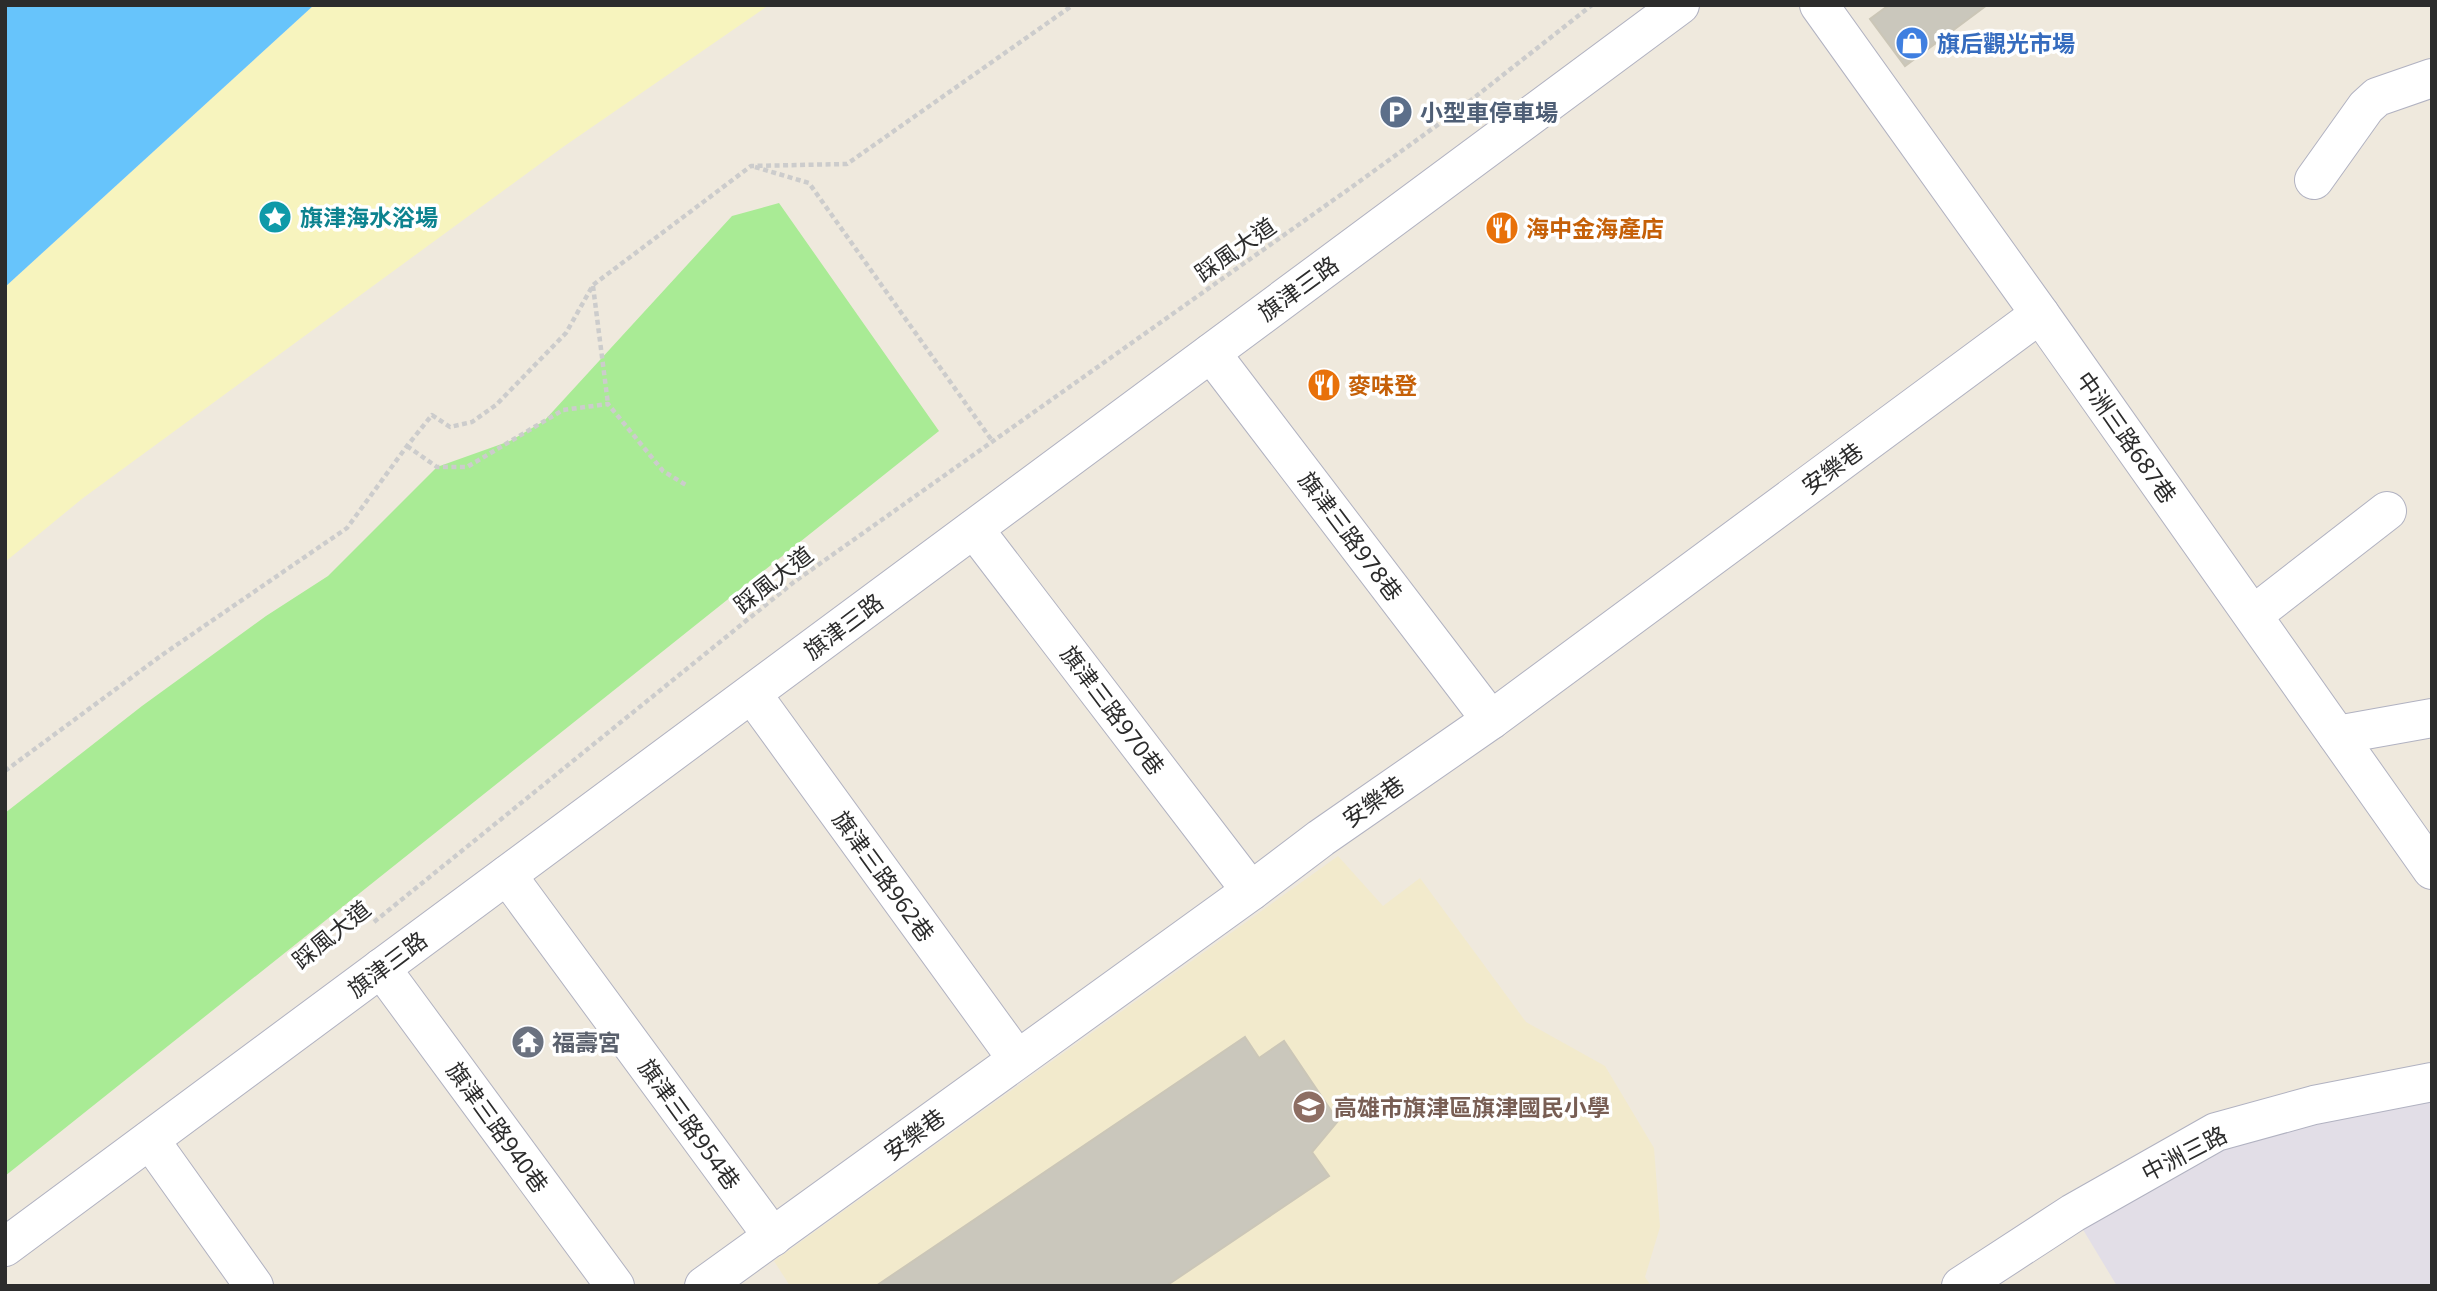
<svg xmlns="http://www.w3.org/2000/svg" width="2437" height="1291" font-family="'Noto Sans','Noto Sans TC',sans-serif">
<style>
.industrial{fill:#e2dee7}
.education{fill:#f2eacc}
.green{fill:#a9eb95}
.sand{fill:#f7f4be}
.water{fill:#67c4fb}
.building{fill:#cac7bc;stroke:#cbc6b7;stroke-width:2}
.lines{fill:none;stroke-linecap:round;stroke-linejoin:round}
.minor-casing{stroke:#b1b2c1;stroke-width:40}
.path{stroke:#ccc;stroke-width:4.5;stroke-dasharray:5 3.5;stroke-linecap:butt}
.minor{stroke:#fff;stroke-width:38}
.labels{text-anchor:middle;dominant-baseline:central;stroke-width:7;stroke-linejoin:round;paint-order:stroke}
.shop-label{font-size:23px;font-weight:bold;fill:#366cbe;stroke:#fff;text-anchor:start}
.service-label{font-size:23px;font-weight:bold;fill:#4e5e75;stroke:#fff;text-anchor:start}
.culture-label{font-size:23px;font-weight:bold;fill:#0d838f;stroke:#fff;text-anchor:start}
.food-label{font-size:23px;font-weight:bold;fill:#c56008;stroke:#fff;text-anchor:start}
.street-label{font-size:23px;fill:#2c2c2c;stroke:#fff}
.worship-label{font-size:23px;font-weight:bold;fill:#5b616d;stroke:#fff;text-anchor:start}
.education-label{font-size:23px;font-weight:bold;fill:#785e54;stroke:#fff;text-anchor:start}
</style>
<rect width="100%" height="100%" fill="#efe9dd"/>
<polygon class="industrial" points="2432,1082 2432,1286 2117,1286 2073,1213 2216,1132"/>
<polygon class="education" points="1338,856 1383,906 1420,878 1526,1022 1605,1066 1654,1148 1660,1227 1645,1277 1651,1286 790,1286 774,1261"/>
<polygon class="green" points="779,203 939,431 5,1176 5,813 142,706 266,616 328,576 437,467 510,441 544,421 732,216"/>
<polygon class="sand" points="314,5 769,5 563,147 83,498 5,562 5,287"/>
<polygon class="water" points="5,5 314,5 5,287"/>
<g class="building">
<polygon points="1889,5 1987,5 1905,66 1870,19"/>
<polygon points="1245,1037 1259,1058 1284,1041 1338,1121 1312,1152 1329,1176 1166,1286 876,1286"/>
</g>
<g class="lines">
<defs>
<g id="minor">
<polyline points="1819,5 2040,314 2432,870"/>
<polyline points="2314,180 2366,107 2377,97 2432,78"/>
<polyline points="1211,353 1491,720"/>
<polyline points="974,529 1251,891"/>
<polyline points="2253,615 2387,511"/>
<polyline points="752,694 1017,1059"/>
<polyline points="2337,735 2432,718"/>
<polyline points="507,875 773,1237"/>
<polyline points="381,968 615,1286"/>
<polyline points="150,1140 254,1286"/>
<polyline points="5,1247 1680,5"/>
<polyline points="704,1286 1251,891 1321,838 1491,720 2040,314"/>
<polyline points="1961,1286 2073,1213 2216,1132 2314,1105 2432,1082"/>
</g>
</defs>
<use href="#minor" class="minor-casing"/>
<g class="path">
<polyline points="755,167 809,183 993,442"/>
<polyline points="593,286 608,404"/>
<polyline points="407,446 437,467 467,467 563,410 608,404 663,471 686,485"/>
<polyline points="5,771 162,655 347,528 407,446 432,415 450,427 472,422 496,405 566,333 593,285 751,166 847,164 1073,5"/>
<polyline points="374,922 794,582 1349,189 1461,108 1592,5"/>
</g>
<use href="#minor" class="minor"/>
</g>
<defs>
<symbol id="shop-disc" viewBox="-11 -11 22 22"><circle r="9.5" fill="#3f7fe0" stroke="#fff"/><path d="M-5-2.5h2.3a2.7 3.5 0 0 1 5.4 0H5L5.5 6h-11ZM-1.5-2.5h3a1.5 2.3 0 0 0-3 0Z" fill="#fff"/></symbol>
<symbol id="parking-disc" viewBox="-11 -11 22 22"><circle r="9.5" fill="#5c6f8a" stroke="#fff"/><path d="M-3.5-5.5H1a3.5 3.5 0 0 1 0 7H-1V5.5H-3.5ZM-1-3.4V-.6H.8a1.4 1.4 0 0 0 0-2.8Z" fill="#fff"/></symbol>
<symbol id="sight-disc" viewBox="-11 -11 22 22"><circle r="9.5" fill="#0f9aa8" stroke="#fff"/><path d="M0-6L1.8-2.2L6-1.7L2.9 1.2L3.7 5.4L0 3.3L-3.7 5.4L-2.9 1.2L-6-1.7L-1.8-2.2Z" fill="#fff"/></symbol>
<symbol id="restaurant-disc" viewBox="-11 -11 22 22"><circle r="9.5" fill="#e8710a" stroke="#fff"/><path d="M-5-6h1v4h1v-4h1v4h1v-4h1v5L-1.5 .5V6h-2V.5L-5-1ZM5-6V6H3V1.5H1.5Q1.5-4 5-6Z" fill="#fff"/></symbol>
<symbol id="temple-disc" viewBox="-11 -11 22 22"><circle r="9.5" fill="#6b7280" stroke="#fff"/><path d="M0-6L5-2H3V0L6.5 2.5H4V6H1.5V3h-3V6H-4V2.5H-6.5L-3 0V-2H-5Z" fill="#fff"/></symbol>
<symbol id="school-disc" viewBox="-11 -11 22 22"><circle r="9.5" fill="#8d6e63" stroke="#fff"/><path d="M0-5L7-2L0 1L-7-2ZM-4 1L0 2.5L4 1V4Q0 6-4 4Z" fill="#fff"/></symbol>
</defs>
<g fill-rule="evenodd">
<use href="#shop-disc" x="1893" y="24" width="38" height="38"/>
<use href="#parking-disc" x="1377" y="93" width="38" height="38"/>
<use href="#sight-disc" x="256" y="198" width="38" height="38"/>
<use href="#restaurant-disc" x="1483" y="209" width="38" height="38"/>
<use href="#restaurant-disc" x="1305" y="366" width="38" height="38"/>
<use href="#temple-disc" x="509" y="1023" width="38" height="38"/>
<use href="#school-disc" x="1290" y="1088" width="38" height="38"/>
</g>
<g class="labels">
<g class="shop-label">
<text x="1937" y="43">旗后觀光市場</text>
</g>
<g class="service-label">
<text x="1420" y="112">小型車停車場</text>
</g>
<g class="culture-label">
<text x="300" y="217">旗津海水浴場</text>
</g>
<g class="food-label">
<text x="1526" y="228">海中金海產店</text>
<text x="1348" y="385">麥味登</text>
</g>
<g class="street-label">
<text transform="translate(1235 249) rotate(-35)">踩風大道</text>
<text transform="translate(1298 288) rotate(-36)">旗津三路</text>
<text transform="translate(2127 437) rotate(55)">中洲三路687巷</text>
<text transform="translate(1832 468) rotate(-36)">安樂巷</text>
<text transform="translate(1351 536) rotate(53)">旗津三路978巷</text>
<text transform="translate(773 579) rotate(-38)">踩風大道</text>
<text transform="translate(843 626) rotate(-37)">旗津三路</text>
<text transform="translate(1113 710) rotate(53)">旗津三路970巷</text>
<text transform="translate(1373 801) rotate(-35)">安樂巷</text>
<text transform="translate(884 876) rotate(54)">旗津三路962巷</text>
<text transform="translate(331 934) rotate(-39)">踩風大道</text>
<text transform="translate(387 964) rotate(-37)">旗津三路</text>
<text transform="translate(690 1124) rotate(54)">旗津三路954巷</text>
<text transform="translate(498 1127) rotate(54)">旗津三路940巷</text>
<text transform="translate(914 1134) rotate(-36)">安樂巷</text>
<text transform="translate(2184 1153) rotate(-27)">中洲三路</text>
</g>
<g class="worship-label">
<text x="552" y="1042">福壽宮</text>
</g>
<g class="education-label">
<text x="1334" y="1107">高雄市旗津區旗津國民小學</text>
</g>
</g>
<rect width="2437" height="1291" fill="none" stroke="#2c2c2c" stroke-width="14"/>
</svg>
